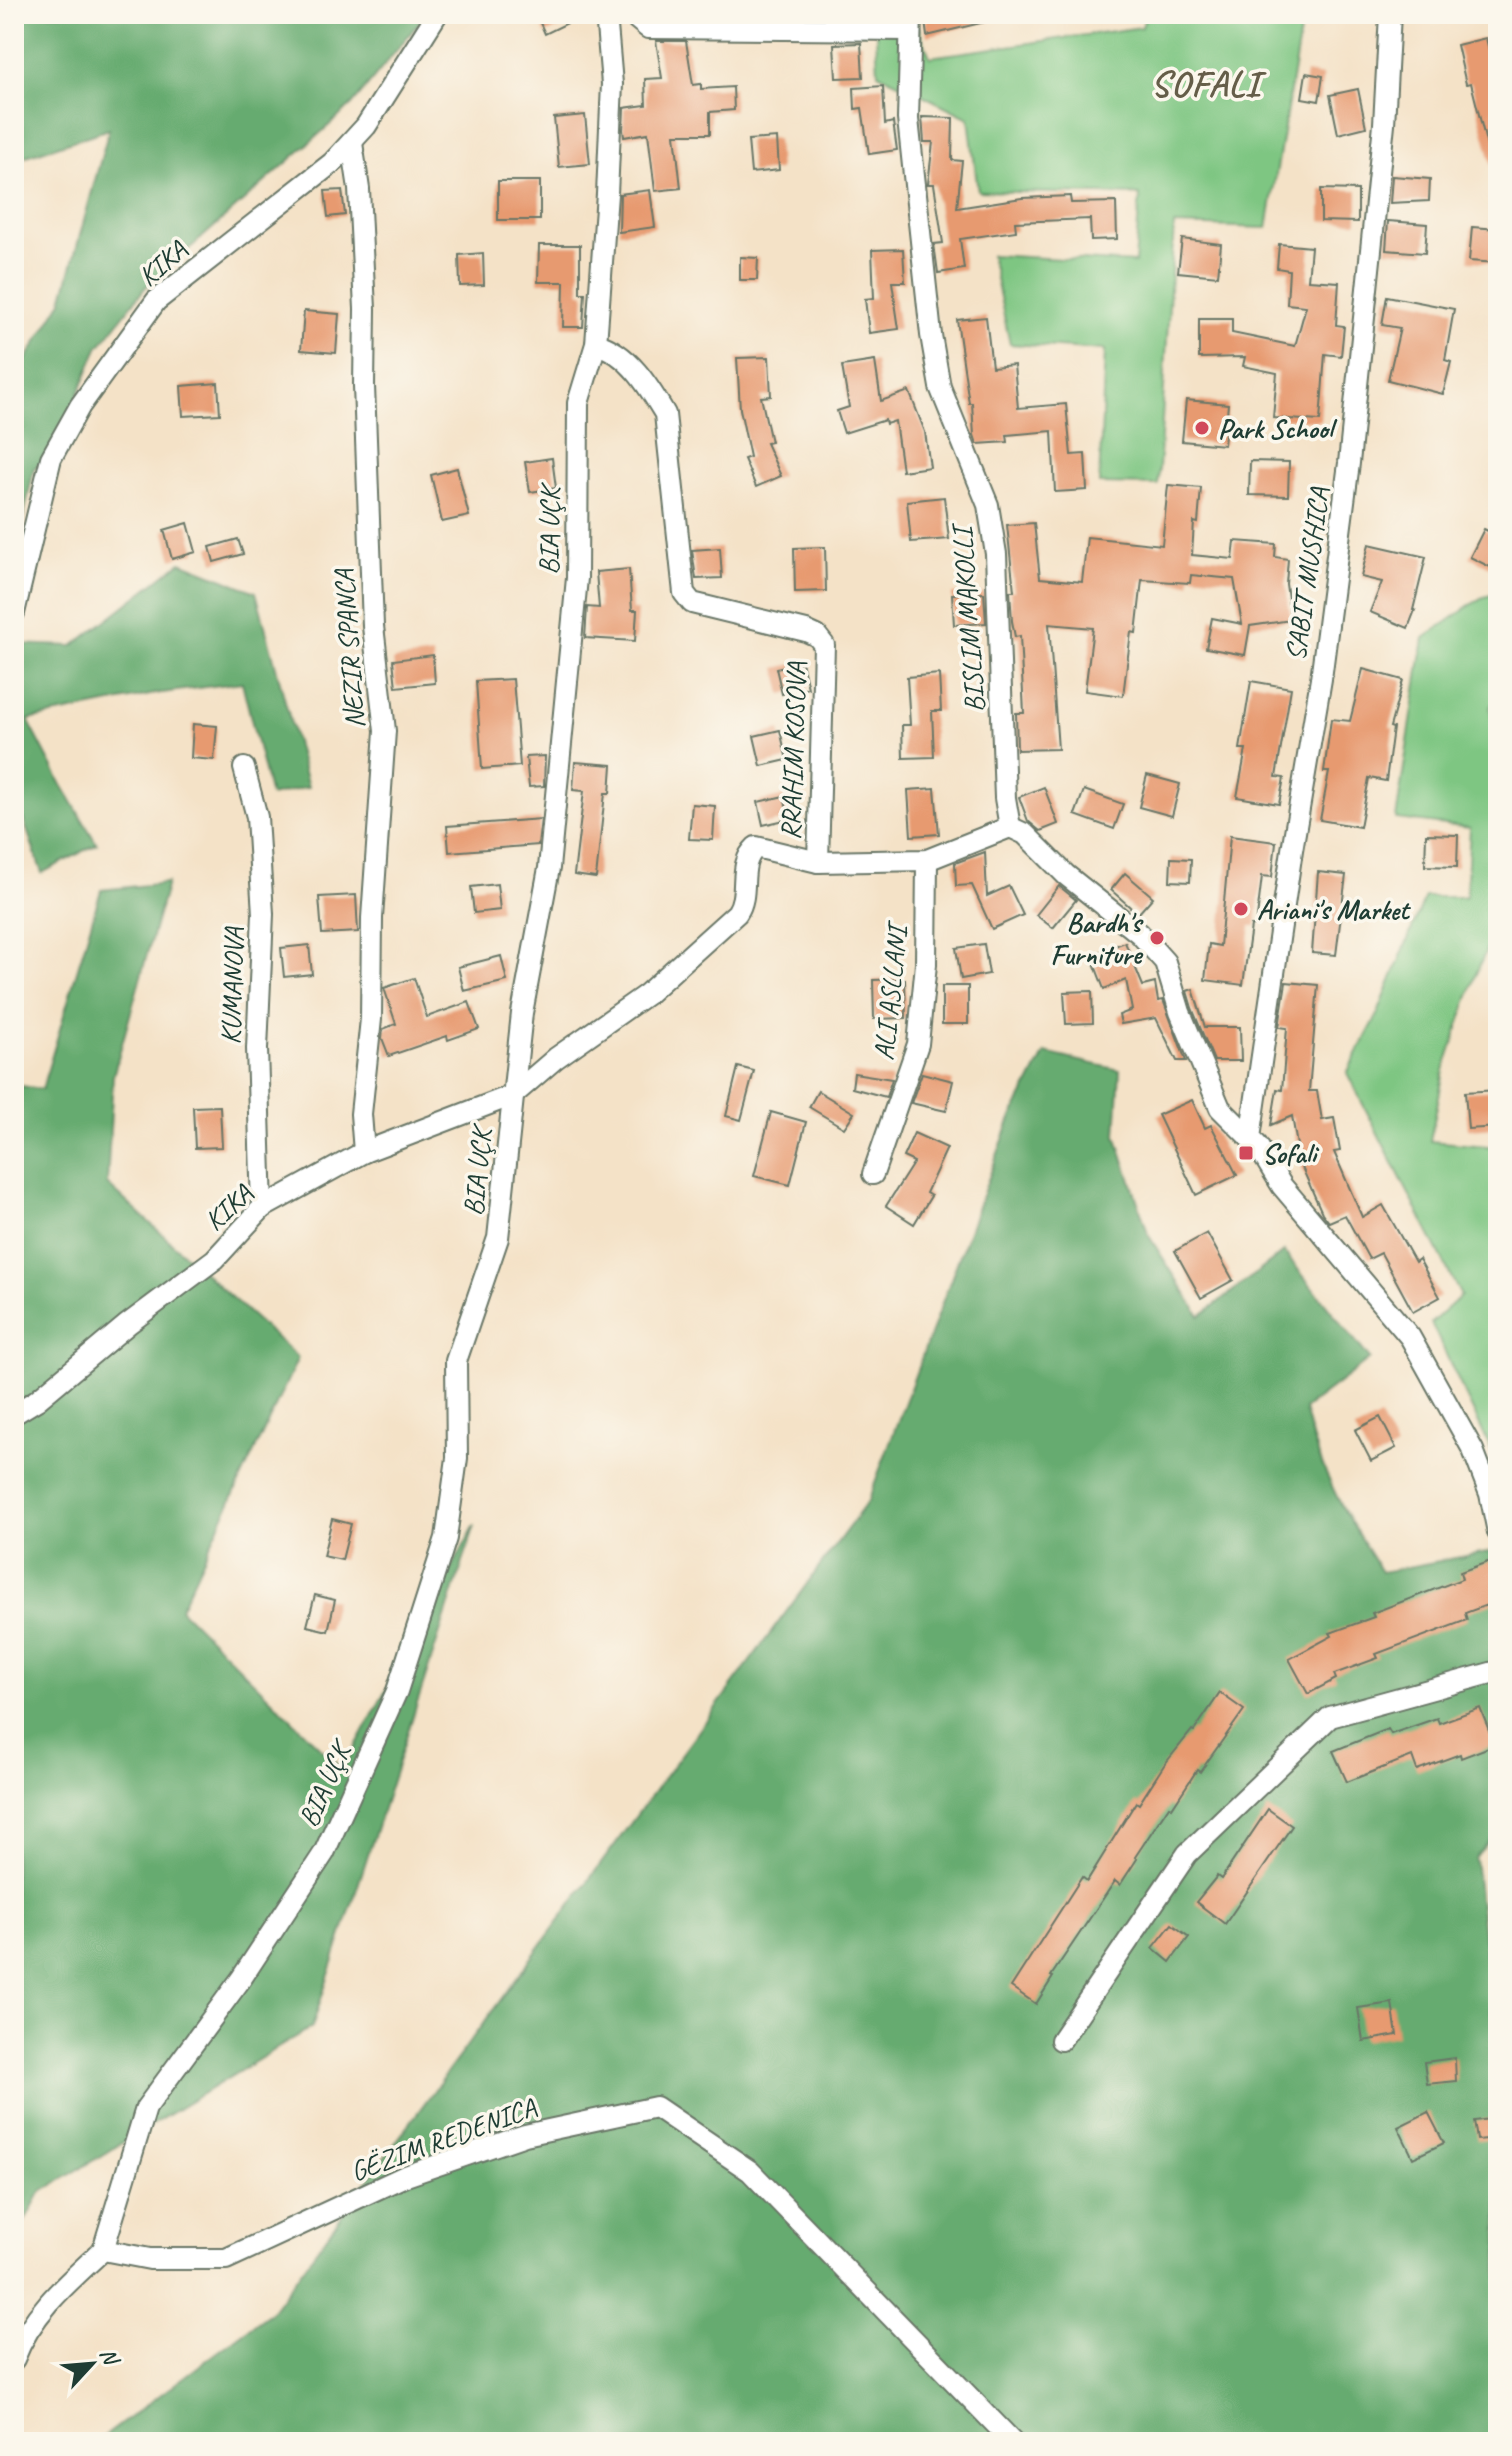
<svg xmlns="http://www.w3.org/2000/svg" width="1512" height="2456" font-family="Caveat,sans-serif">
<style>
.green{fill:#7ec682;stroke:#4e825b;stroke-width:2}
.forest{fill:#66ab70;stroke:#427452;stroke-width:2}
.building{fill:#e79a70}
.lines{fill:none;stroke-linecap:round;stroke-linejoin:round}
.street-casing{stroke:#6a7767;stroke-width:24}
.street{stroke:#fff;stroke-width:20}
.poi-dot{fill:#d1495b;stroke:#fbf7ec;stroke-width:3}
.labels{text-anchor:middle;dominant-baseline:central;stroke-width:7;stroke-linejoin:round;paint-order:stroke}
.street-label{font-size:28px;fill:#1f3d34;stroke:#fbf7ec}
.poi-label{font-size:28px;font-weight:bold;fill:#1f3d34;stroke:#fbf7ec;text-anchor:start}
.district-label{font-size:36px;font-weight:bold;letter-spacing:2px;fill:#655e49;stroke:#fbf7ec}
</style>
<rect width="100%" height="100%" fill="#fbf7ec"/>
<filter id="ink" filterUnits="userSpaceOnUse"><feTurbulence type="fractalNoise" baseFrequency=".0125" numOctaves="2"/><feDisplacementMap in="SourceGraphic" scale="16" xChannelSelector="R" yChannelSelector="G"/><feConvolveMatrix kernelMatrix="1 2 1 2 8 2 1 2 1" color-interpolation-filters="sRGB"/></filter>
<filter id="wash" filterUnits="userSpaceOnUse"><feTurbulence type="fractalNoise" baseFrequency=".006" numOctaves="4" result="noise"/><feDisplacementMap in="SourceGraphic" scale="32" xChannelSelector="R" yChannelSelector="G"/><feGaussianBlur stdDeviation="1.8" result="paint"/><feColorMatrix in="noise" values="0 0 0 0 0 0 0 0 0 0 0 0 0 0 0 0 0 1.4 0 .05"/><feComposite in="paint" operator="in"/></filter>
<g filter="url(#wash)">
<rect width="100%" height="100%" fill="#f4e2c7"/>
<g class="green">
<polygon points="875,14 913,14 930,57 1142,27 1146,14 1303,14 1267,228 1174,225 1158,485 1099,484 1105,350 1010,344 991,255 1135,263 1140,195 978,191 969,118 878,73"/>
<polygon points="1498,593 1498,698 1490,707 1498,749 1498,925 1477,971 1444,1071 1430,1141 1498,1147 1498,1464 1431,1323 1461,1296 1347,1073 1376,1018 1425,897 1466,897 1470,828 1396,819 1424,638 1481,598"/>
</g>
<g class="forest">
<polygon points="14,14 426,14 352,105 145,288 98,348 51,458 34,468 14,563 14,379 62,301 109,129 14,160"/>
<polygon points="181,562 256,592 308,787 270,796 242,682 155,694 28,720 62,785 97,844 42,873 18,804 14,804 14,644 73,646"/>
<polygon points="167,883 113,1076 107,1184 298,1358 180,1609 343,1770 475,1525 312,2027 40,2193 14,2241 14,1085 42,1089 101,890"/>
<path d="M1045 1053 1120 1070 1116 1135 1149 1236 1200 1316 1284 1252 1370 1359 1304 1409C1319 1472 1348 1519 1381 1572L1498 1550V1832L1475 1858 1498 2074V2442H97L270 2313 868 1501 1010 1121Z"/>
</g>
<g id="blocks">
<g class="building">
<polygon points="536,14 586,14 545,34"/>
<polygon points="924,14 992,14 993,20 927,36"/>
<polygon points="1486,38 1498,88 1498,166 1492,166 1471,83 1466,84 1457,45"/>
<polygon points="656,41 686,41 693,85 701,84 701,89 733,87 734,110 710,112 710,134 675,134 681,188 655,191 648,133 624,137 623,130 624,108 646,105 645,79 662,78"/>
<polygon points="861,43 863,77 836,78 834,44"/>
<polygon points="1306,73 1323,76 1319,101 1302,98"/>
<polygon points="883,86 885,124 893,122 897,150 869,154 862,108 855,109 854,88"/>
<polygon points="1358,89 1366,127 1338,134 1330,95"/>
<polygon points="585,115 590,164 559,167 554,118"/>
<polygon points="922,117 953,118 952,160 962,161 957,208 1022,198 1070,196 1071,203 1116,202 1117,239 1091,240 1090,219 1015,222 1016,231 960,239 964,269 938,273 934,244 943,243 934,184 928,184 933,142 924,142"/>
<polygon points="777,138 779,170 751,173 748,140"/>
<polygon points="1392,176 1430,179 1429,201 1390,203"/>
<rect x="498" y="181" width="42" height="39"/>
<polygon points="1321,189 1358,190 1358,222 1321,221"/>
<polygon points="342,190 345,215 328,217 325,191"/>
<polygon points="650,190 655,227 619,232 620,194"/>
<polygon points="1388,221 1427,224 1425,253 1386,250"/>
<polygon points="1472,227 1498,229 1498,263 1469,261"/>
<polygon points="1182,239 1221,244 1218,276 1178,272"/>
<polygon points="1279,244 1311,247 1308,280 1339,282 1336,325 1344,326 1341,356 1325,354 1320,421 1273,418 1277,373 1243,366 1245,357 1199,358 1199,319 1232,319 1232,333 1295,346 1306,306 1287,304 1289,270 1277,268"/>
<polygon points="539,245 580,245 580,293 585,293 583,327 563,327 564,282 538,282"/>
<polygon points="903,249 905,282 892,282 899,329 869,333 865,299 874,298 872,250"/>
<polygon points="483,253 484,285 460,286 459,255"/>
<polygon points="740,257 758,258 757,280 740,280"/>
<polygon points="1387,296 1454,309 1445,360 1451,362 1443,394 1388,380 1400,328 1382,325"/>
<polygon points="304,311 339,314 336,353 301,350"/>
<polygon points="986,317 992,367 1014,365 1018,408 1066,404 1071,455 1085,454 1087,490 1055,492 1052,431 1007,435 1008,442 977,444 974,435 972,403 969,403 957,320"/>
<polygon points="769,357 771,396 761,397 771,442 766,443 781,476 756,487 744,459 750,457 740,409 737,358"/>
<polygon points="875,361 881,401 909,391 925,432 930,467 902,471 895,421 886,424 885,420 844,433 837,411 849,407 842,366"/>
<polygon points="218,383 220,414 183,416 181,386"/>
<polygon points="1186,400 1228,404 1224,445 1182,441"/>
<polygon points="552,458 556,488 530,492 525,462"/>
<polygon points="1250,461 1289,462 1288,496 1249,495"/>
<polygon points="457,468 469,516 442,522 431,475"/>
<polygon points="1168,485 1201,488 1198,523 1194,522 1192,555 1233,559 1235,541 1276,544 1275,557 1288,559 1286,584 1291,620 1250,626 1245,655 1206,648 1212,618 1242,624 1234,579 1191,575 1190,583 1142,580 1136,633 1131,632 1123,696 1085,691 1093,628 1049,624 1058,749 1017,750 1016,713 1024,713 1020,636 1015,637 1012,621 1010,591 1014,591 1007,525 1034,523 1040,578 1082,582 1087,537 1162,545"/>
<polygon points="944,497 949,539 911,542 907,501"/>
<polygon points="188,523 196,552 172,559 164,530"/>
<polygon points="1484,529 1498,536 1498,571 1470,557"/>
<polygon points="238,539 243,554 214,562 210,547"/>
<polygon points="1369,544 1426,557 1413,610 1415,610 1408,628 1370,612 1382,582 1361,577"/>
<polygon points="825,547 826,591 795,592 794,548"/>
<polygon points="720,548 722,578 696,579 692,550"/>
<polygon points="629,569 632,610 637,610 635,641 585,638 587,607 599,608 596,572"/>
<polygon points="984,593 986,623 954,625 952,594"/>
<polygon points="433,655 435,683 396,687 393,660"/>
<polygon points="802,662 808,688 782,694 776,668"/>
<polygon points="1363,669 1403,680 1390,727 1393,728 1386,781 1369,778 1360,827 1320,820 1329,772 1324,772 1331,719 1350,721"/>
<polygon points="939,674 941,711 932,711 934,757 903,758 902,725 910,725 907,677"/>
<polygon points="513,679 520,766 482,769 476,681"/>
<polygon points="1251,681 1291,688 1276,777 1284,778 1279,804 1237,797 1246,749 1240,749"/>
<polygon points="193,724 217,726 214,760 191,758"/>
<polygon points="780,730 787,760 761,766 754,736"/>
<polygon points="545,756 544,786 529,787 526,757"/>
<polygon points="575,762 612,765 610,793 605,793 596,878 574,875 584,791 573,790"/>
<polygon points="1147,775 1180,784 1172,816 1139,807"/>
<polygon points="1044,787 1058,824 1040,831 1028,821 1019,797"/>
<polygon points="935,788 939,834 911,836 908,790"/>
<polygon points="1084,790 1123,804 1114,829 1075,815"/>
<polygon points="784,796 789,819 763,825 758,802"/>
<polygon points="692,804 715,806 713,840 689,839"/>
<polygon points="541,819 538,845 449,852 447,826"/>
<polygon points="1426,834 1458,835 1457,867 1425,866"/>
<polygon points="1230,836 1276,842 1272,877 1262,876 1256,926 1251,926 1243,985 1205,980 1209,944 1220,946"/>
<polygon points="985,852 987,896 1009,886 1023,915 992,929 972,885 956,886 955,863"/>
<polygon points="1171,858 1191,859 1190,882 1170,881"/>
<polygon points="1318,872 1346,875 1336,955 1312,953"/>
<polygon points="1125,873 1153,897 1138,914 1111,890"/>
<polygon points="497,884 500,910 474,913 471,887"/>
<polygon points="1059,886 1076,900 1053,928 1036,915"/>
<polygon points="356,895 358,932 322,934 319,897"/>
<polygon points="1125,942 1143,986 1155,983 1158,1001 1163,1000 1186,1061 1177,1061 1156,1018 1121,1024 1119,1015 1132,1010 1126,980 1104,989 1091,955"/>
<polygon points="984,944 989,974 961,979 956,948"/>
<polygon points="309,945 312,974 284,977 281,948"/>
<polygon points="501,956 507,981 464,991 458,967"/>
<polygon points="414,978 427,1017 469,1002 479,1029 448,1040 447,1036 389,1056 382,1038 383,1029 396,1024 384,988"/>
<polygon points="905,979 906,1018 874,1019 873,980"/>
<polygon points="1286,982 1318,985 1309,1091 1317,1091 1322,1120 1334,1118 1340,1151 1334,1152 1362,1217 1383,1205 1415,1262 1419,1259 1440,1297 1413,1312 1381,1253 1369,1259 1345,1215 1329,1222 1322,1213 1300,1163 1292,1116 1271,1125 1277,1089 1282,1090 1287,1028 1279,1027"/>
<rect x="942" y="986" width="26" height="38"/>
<polygon points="1193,989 1205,1027 1240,1027 1241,1061 1214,1061 1192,1008 1187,991"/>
<polygon points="1092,991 1093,1023 1066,1024 1064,992"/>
<polygon points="738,1067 754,1071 741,1120 726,1116"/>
<polygon points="854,1073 892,1079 886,1097 852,1088"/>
<polygon points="922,1073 953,1081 946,1111 911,1103"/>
<polygon points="1498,1090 1498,1127 1468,1129 1465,1092"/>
<polygon points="818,1091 854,1113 844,1128 809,1107"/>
<polygon points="1192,1100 1205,1128 1211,1125 1237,1175 1196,1195 1158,1115"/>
<polygon points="220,1106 222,1147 195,1148 193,1107"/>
<polygon points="771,1112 806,1122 790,1185 754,1176"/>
<polygon points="914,1133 947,1148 926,1193 931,1196 914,1224 886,1206 914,1162 903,1157"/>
<polygon points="1207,1233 1233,1280 1201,1298 1175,1251"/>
<polygon points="1380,1417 1396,1448 1371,1461 1355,1430"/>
<polygon points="332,1519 351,1524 342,1560 323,1556"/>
<polygon points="1493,1560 1498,1572 1498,1601 1465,1613 1467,1620 1376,1654 1378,1658 1334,1674 1336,1679 1308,1694 1289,1659 1332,1636 1330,1633 1374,1617 1372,1613 1462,1579 1460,1572"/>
<polygon points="315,1595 335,1600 328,1631 307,1626"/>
<polygon points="1220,1693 1244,1710 1200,1772 1197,1770 1172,1808 1169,1806 1135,1857 1137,1859 1120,1885 1115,1881 1051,1976 1053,1977 1036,2004 1011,1987 1082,1877 1087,1881 1136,1802 1139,1804 1164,1765 1192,1730 1194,1731"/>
<polygon points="1480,1708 1495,1745 1461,1758 1460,1754 1417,1770 1412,1756 1347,1782 1333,1751 1388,1729 1391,1734 1437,1718 1439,1723"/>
<polygon points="1268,1809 1292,1826 1225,1924 1196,1902 1217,1876 1221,1879"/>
<polygon points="1172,1924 1189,1937 1170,1962 1153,1948"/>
<polygon points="1392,2003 1397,2035 1363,2041 1358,2008"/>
<polygon points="1455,2058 1456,2081 1427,2084 1424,2062"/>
<polygon points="1428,2112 1444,2143 1413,2158 1398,2127"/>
<polygon points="1498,2118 1498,2138 1477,2140 1474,2121"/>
</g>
</g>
</g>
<g filter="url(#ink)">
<use href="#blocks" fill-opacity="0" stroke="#6a7767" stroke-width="2"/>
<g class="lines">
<defs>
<g id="street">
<polyline points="631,14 648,28 910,30"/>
<polyline points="911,14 908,119 931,335 940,387 988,505 996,554 1005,798 1010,827 1025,834 1066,875 1140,934 1165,962 1180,1012 1220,1108 1257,1145 1282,1186 1410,1337 1473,1450 1490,1494 1498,1532"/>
<polyline points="352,143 359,189 365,309 364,386 373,626 385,731 372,918 371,1019 361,1114 364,1152"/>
<path d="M596 344C628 352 649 387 665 414L684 593 692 603 806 631 817 636 824 645 818 862"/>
<polyline points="14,613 51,458 80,406 156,301 332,163 366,126 437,14"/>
<polyline points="244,768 257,817 263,914 257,1049 262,1208"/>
<polyline points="1250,1138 1292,850 1321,679 1349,463 1384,124 1390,14"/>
<polyline points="873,1174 918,1044 926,964 927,860"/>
<path d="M14 1414 37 1400 128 1324 215 1259 262 1208 364 1152 513 1095 556 1058 647 994 737 913C751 892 736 866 756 847L818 862 927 860 1010 827"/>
<polyline points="1061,2040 1187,1854 1330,1717 1498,1671"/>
<polyline points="103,2250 146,2108 241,1979 324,1853 397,1691 446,1538 457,1458 456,1361 498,1238 522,1013 549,868 577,578 578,403 596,344 607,194 612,84 606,14"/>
<path d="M14 2359C31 2314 68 2282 103 2250L150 2259H226L403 2177 525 2135 656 2107 750 2171 1013 2442"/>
</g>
</defs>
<use href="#street" class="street-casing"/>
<use href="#street" class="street"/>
</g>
</g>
<g class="poi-dot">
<circle cx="1202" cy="428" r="8"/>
<circle cx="1241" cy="909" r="8"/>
<circle cx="1157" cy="938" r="8"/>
<rect x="1238" y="1145" width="16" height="16" rx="4"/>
</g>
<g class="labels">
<g class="street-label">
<text transform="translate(162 263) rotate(-41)">KIKA</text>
<text transform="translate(549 531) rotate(-89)">BIA UÇK</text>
<text transform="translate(1307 574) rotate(-82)">SABIT MUSHICA</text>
<text transform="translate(968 620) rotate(-94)">BISLIM MAKOLLI</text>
<text transform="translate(349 649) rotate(-94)">NEZIR SPANCA</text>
<text transform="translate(793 751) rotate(-88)">RRAHIM KOSOVA</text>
<text transform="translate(232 986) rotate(-88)">KUMANOVA</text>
<text transform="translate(890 993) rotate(-84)">ALI ASLLANI</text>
<text transform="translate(477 1172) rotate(-84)">BIA UÇK</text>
<text transform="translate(228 1207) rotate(-43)">KIKA</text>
<text transform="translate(324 1785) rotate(-66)">BIA UÇK</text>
<text transform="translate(443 2139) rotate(-20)">GËZIM REDENICA</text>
</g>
<g class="poi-label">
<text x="1218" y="428">Park School</text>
<text x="1257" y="909">Ariani's Market</text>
<text x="1141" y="922" text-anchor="end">Bardh's<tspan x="1141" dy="32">Furniture</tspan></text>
<text x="1262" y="1153">Sofali</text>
</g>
<g class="district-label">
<text x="1206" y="84">SOFALI</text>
</g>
</g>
<rect width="1512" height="2456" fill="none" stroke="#fbf7ec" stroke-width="48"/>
<g transform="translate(92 2364) rotate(64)" stroke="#fbf7ec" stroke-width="6" paint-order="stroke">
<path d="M0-6L14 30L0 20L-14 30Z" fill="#1f3d34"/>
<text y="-12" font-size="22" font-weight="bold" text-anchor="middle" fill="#1f3d34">N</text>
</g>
</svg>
